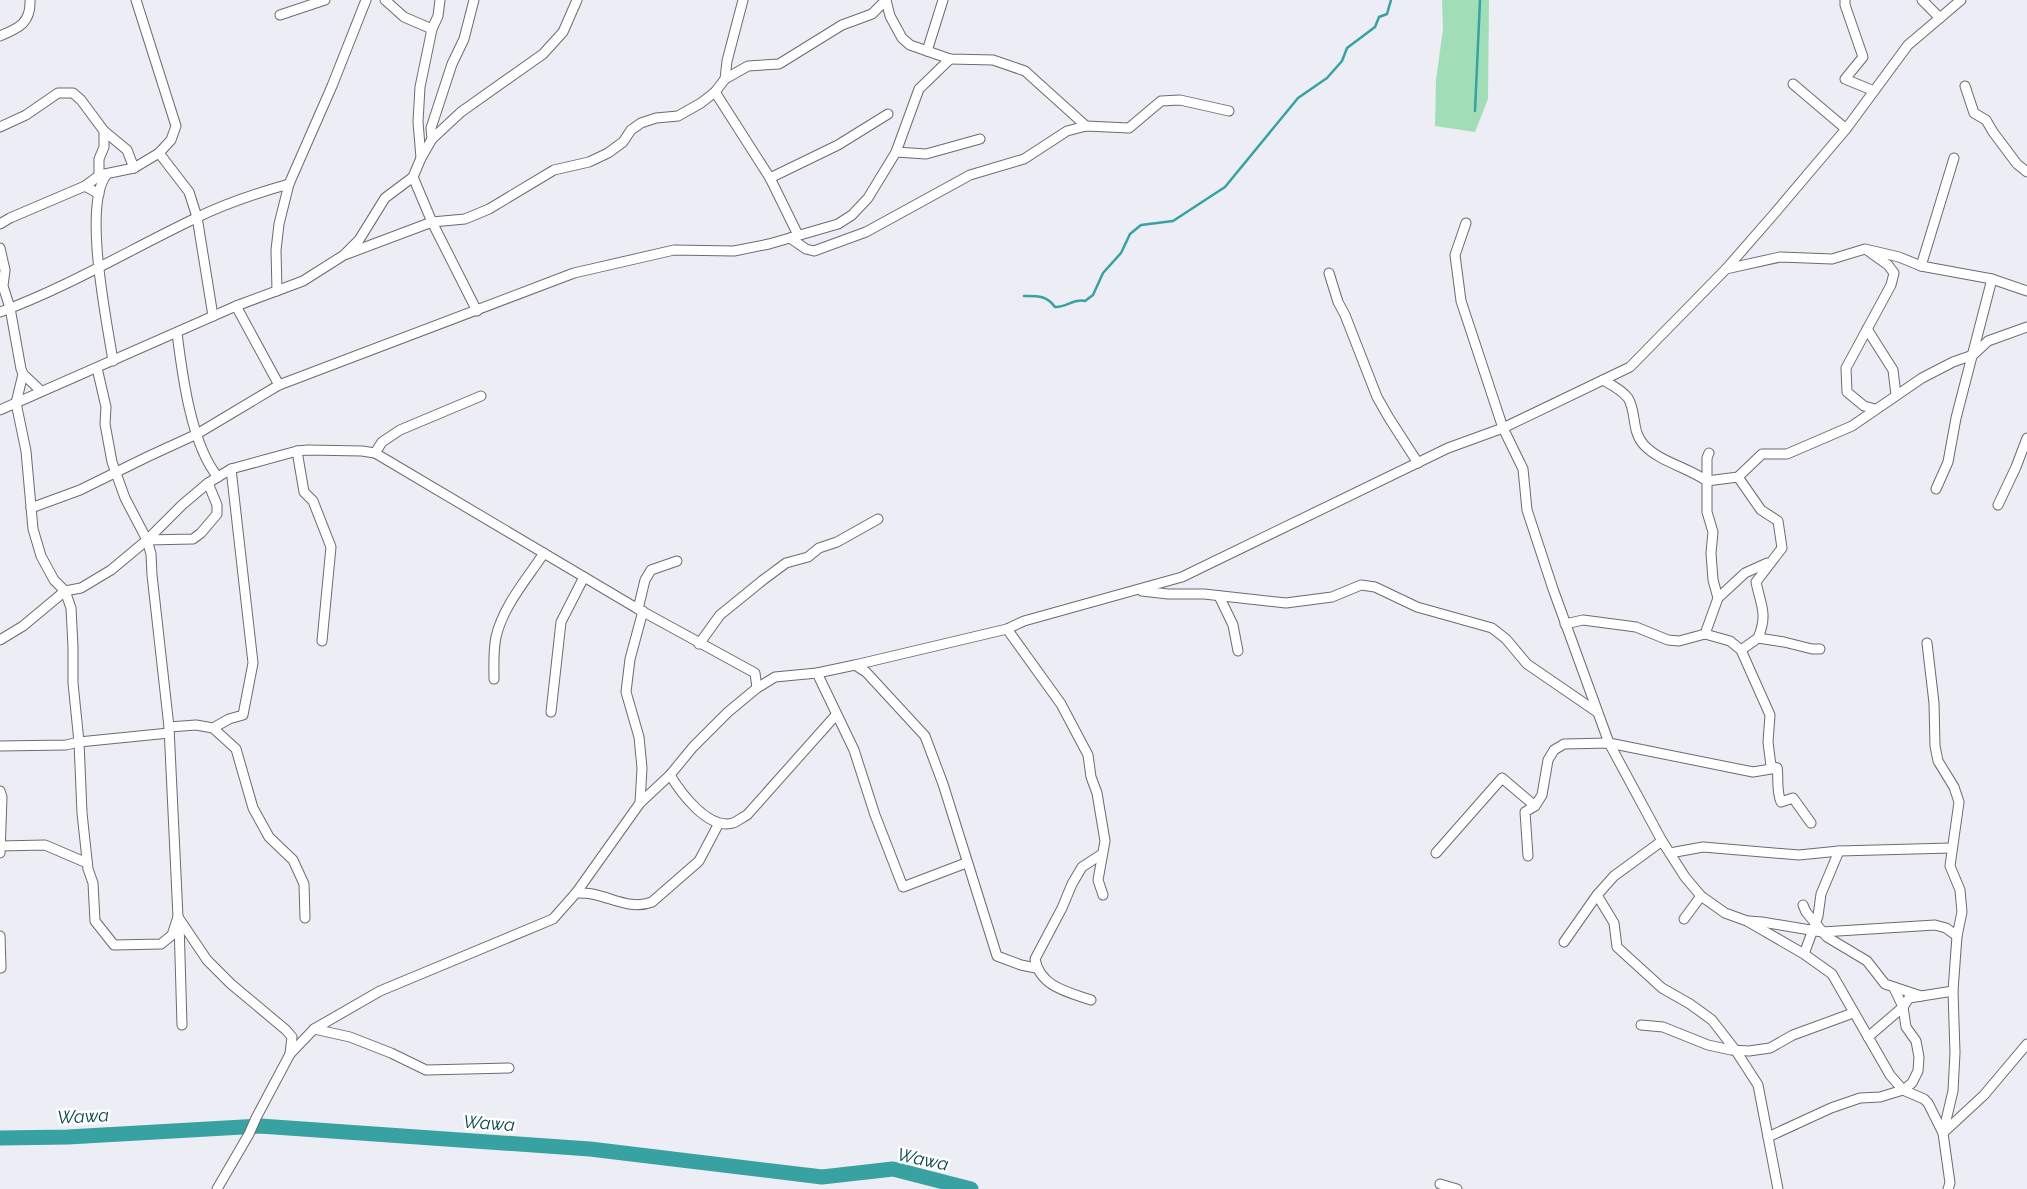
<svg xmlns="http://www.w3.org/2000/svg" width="2027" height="1189" font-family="Raleway,sans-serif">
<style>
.green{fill:#a1deb7}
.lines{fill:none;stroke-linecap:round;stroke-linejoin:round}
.stream{stroke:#38a1a1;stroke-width:2.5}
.river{stroke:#38a1a1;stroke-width:15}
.street-casing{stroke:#6b6b73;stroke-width:11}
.street{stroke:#fff;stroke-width:9}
.labels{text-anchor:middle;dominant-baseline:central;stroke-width:5;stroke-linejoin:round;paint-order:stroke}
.water-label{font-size:18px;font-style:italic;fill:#054647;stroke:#fff}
</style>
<rect width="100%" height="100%" fill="#ededf6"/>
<polygon class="green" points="1442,0 1489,0 1488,99 1475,132 1435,126 1436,80 1443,29"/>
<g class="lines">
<g class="stream">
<polyline points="1475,111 1480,0"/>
<path d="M1024 296C1037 296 1046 295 1055 307 1066 308 1074 298 1085 301L1093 295 1103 273 1121 253 1130 234 1141 225 1173 221 1225 187 1298 98 1327 78 1342 61 1347 48 1375 27 1379 17 1387 14 1391 0"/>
</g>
<polyline class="river" points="0,1138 68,1137 260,1126 590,1149 822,1177 893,1169 971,1189"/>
<defs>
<g id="street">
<polyline points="385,0 404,17 432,29"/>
<polyline points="886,0 890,16 902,38 910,45 950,59 993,60 1025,71 1086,126"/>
<polyline points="1845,0 1845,5 1863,57 1845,79 1874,91"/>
<polyline points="1922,0 1940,18"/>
<polyline points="280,15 325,0"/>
<path d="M0 36C19 28 31 23 30 0"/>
<polyline points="927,51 943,0"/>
<polyline points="725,79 727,61 743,0"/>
<polyline points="1793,84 1846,129"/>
<polyline points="1965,86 1974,113 1986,120 1993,132 2017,164 2027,172"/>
<polyline points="715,92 770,178 798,235"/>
<polyline points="0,127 26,115 58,93 73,93 81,100 104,131 104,147 99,159 99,175"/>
<polyline points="104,131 127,150 134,168"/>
<polyline points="432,139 431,128 452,64 464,39 474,0"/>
<polyline points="896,152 926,154 980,139"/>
<polyline points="159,153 189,192 197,217 213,316"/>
<polyline points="421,158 418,122 420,87 432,29 438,16 440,0"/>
<path d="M107 174C82 204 107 322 113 361"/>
<polyline points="413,177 432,222 477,311"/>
<polyline points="770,178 838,145 888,114"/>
<polyline points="85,186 100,175 134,168 159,153 171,140 176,126 136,0"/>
<polyline points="1466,223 1455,255 1461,301 1503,428 1523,469 1527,510 1553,589 1609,743 1662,841 1685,877 1701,896 1725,913 1747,921 1804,954 1832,974 1890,1075 1903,1090 1924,1099 1928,1103 1943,1133 1950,1183 1948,1189"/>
<polyline points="0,224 10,218 85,186 99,194"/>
<polyline points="790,238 806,249 814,251 866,232 970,175 1024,159 1067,131 1086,126 1129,128 1161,101 1180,100 1229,111"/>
<polyline points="0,248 5,270 3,286 10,308 21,369 23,374 41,391"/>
<polyline points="1867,250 1888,265 1894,273 1891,285 1846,368 1847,392 1864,406 1875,409"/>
<polyline points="347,254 432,222 465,219 489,209 554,170 589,162 608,153 623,142 631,130 641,123 656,118 678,116 701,103 715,92 725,79 748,66 779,64 842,25 872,14 886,0"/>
<polyline points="1921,266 1954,158"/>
<polyline points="1726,269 1780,257 1832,259 1865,249 1899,257 1921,266 1992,279 2027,291"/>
<polyline points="1329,273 1338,302 1345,315 1377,397 1389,418 1418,463"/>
<polyline points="277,291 276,250 279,224 289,184 332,86 366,0"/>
<polyline points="236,306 279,385"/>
<path d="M0 312C68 287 131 249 196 218 226 203 257 193 289 184"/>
<polyline points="1867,329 1893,370 1896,395"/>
<path d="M177 333C182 373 191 445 218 477"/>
<polyline points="23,374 16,403 26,451 33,529 41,556 54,580 65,591 71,608 73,647 73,683 79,742 82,813 88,869 93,883 95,921 114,945 161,944 172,935 178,917 169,727 152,575 151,554 147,540 125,498 112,462 105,424 106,407 97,368"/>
<path d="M1603 380C1612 385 1622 390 1628 398 1637 413 1631 431 1644 445 1660 462 1687 467 1707 481L1738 477 1762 454H1787L1852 426 1922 378 1953 362 1973 355 1988 341 2027 327"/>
<polyline points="0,410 236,306 303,281 344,255 359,240 385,198 413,177 421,158 432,139 461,112 543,54 563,32 577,0"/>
<polyline points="297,451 304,492 313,501 331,547 322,641"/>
<polyline points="375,453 382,442 400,430 481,396"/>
<polyline points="1709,453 1707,458 1707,512 1713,532 1711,553 1713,580 1718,598"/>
<path d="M1738 477 1761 510 1778 521 1782 548 1756 582C1761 606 1768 614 1758 638"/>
<polyline points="1936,489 1948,462 1956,418 1992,279"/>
<polyline points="1998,505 2016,467 2027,438"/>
<polyline points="31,508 80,490 147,457 197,434 279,385 574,273 674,250 734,251 769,244 838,224 852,215 868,198 896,152 919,89 950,59"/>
<polyline points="147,540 193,539 201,533 217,514 217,505 208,483"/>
<polyline points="1142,591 1168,594 1204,594 1286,603 1332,597 1361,585 1375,587 1417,607 1492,628 1506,639 1527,664 1597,712"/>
<polyline points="1219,596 1233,625 1238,651"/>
<polyline points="638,609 645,580 651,570 677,561"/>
<path d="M1565 624 1583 620 1636 627 1668 640 1679 641 1705 634 1730 641 1741 650 1770 715 1768 742 1771 766 1777 768C1779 780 1776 790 1781 802L1793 798 1811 823"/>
<polyline points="1007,629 1061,704 1088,755 1091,777 1097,793 1105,841 1098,880 1103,895"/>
<polyline points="1705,634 1718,598 1745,573 1767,563"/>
<polyline points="0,640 23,626 65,591 81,588 111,570 147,540 182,505 208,483 231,469 297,451 308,450 362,451 375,453 638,609 755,673 757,688"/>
<polyline points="1927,643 1934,703 1935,746 1938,761 1954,787 1959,802 1950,866 1960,890 1962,912 1957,936 1953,991 1955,1053 1953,1091 1943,1133"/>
<polyline points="699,644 720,615 763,580 786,563 808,557 819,548 837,542 878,519"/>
<polyline points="1741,650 1758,638 1784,642 1812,649 1820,649"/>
<polyline points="855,665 866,672 925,736 943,784 997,956 1021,965 1036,968"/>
<polyline points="817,673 854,750 875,815 903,887 966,863"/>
<path d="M494 679C494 665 493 651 496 637 503 606 527 579 544 553"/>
<polyline points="551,712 561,622 584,577"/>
<polyline points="169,727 196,725 213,728 236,749 253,808 269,837 293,860 304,884 305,918"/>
<polyline points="213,728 229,719 243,715 253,663 231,469"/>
<polyline points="0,746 66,745 79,742 169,733"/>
<path d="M670 775C681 793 708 830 733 823 738 821 743 817 747 815L836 715"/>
<polyline points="0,791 2,797 0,853"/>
<polyline points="640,803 642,768 639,737 626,692 630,659 643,611"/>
<polyline points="0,846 45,845 87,863"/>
<polyline points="1436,853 1502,778 1535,806"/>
<polyline points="1670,853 1703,847 1799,855 1839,851 1951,848"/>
<polyline points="1528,856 1525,812 1535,806 1542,795 1548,760 1554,750 1564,744 1609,743 1753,772 1777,768"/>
<path d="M576 893C581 893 587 893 592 894 613 898 631 910 652 902L699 861 719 823"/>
<polyline points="1597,895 1614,923 1617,947 1662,988 1690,1004 1712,1020 1736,1051 1758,1085 1778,1189"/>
<polyline points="1803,905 1806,912 1827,937 1867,961 1885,984 1921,996"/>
<polyline points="178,917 207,960 231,984 286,1030 292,1037 290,1054"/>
<polyline points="1684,919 1701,896"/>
<polyline points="1749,921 1762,922 1822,932 1935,925 1946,928 1957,936"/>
<polyline points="179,922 182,1025"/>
<polyline points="0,936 1,968"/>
<polyline points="1564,942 1597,895 1614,876 1662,841"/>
<polyline points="1804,954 1818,916 1821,894 1839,851"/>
<path d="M1091 1000C1068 992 1040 987 1035 959L1062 908 1072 884 1082 867 1102 854"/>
<polyline points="1641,1025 1663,1027 1708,1045 1731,1050 1749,1051 1770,1048 1793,1035 1853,1013"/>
<polyline points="314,1029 350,1037 391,1053 426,1070 509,1068"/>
<polyline points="1868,1037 1903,1007 1909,998 1953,991"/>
<polyline points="1943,1133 1984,1095 2027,1044"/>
<polyline points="1768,1137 1831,1108 1860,1098 1880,1097 1903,1090 1912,1083 1918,1071 1919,1057 1916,1041 1906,1027 1903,1007 1894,988"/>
<polyline points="1440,1184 1457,1189"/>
<polyline points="217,1189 249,1134 256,1118 290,1054 314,1029 380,991 553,919 576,893 640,803 670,775 693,747 728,712 757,688 775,677 817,673 855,665 1007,629 1024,621 1182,577 1448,448 1503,428 1630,367 1726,269 1774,214 1846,129 1908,45 1961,0"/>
</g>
</defs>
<use href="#street" class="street-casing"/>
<use href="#street" class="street"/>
</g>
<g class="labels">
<g class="water-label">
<text transform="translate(83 1116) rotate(-3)">Wawa</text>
<text transform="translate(489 1123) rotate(4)">Wawa</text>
<text transform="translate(923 1159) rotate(12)">Wawa</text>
</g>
</g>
</svg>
